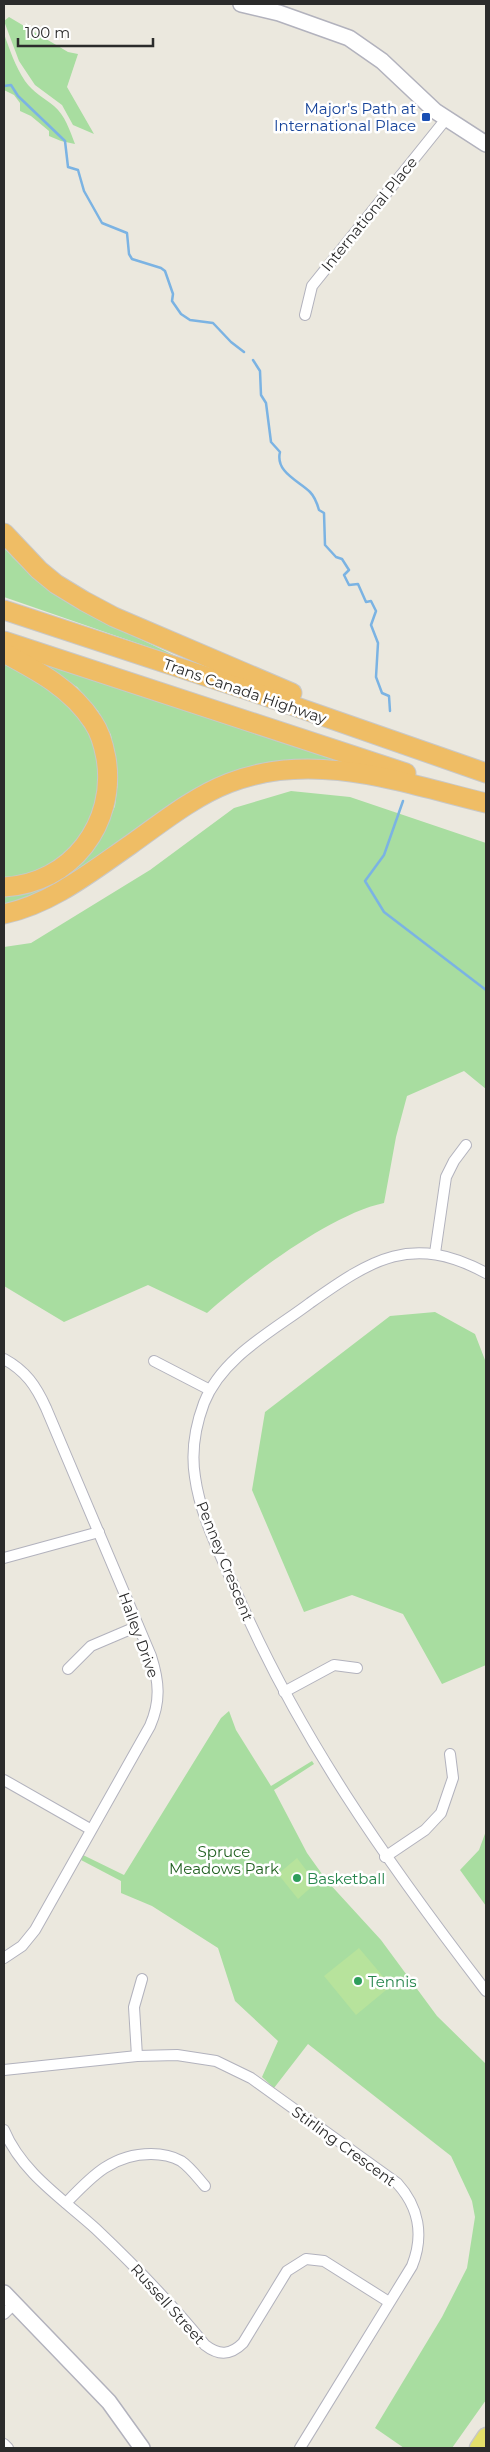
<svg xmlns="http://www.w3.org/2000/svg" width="490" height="2452" font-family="Montserrat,sans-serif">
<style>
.green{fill:#a8dda0}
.pitch{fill:#b7e39c}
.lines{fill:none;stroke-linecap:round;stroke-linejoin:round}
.stream{stroke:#7bb3e3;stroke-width:2.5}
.street-casing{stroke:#b2b2bd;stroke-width:12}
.secondary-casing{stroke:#b2b2bd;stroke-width:18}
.primary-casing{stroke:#c8c8c8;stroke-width:19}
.highway-casing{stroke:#c8c8c8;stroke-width:21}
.street{stroke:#fff;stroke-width:10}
.secondary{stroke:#fff;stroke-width:15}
.primary{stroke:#e4e06b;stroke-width:16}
.highway{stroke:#efbd65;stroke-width:19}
.transit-dot{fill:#1a4fb4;stroke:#fff;stroke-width:2}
.leisure-dot{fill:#2e9e5b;stroke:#fff;stroke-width:2}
.labels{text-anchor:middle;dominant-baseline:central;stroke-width:5;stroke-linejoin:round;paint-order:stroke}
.transit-label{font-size:15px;fill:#164399;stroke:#fff;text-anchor:end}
.street-label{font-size:15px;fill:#2b2b2b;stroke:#fff}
.park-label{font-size:15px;fill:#216121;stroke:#fff}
.leisure-label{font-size:15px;fill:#27864d;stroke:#fff;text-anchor:start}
</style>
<rect width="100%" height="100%" fill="#ebe8de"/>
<g class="green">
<polygon points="9,17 68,52 78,54 67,87 94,134 73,125 62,105 35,85 19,61 4,21"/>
<path d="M4 34C10 50 15 66 25 81 33 92 44 98 54 106 65 115 70 131 75 144L61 141 49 136V131L31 116 20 111V103L14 95 4 90Z"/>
<path d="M4 548C50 600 118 628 180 658L4 597Z"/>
<polygon points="27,655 223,720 348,765 319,760 287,760 259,765 121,842 42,894 4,906 4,893 105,830 115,806 118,781 111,735 98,711 77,687"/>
<polygon points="4,658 79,710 104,766 93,818 68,853 30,876 4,879"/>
<path d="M291 791 350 797 486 843V1089L464 1071 407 1096 396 1137 384 1203C331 1214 249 1276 207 1313L148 1285 64 1322 4 1286V947L31 943 150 870 234 808Z"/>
<polygon points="435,1312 475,1334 485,1360 486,1665 442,1684 403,1614 352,1595 304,1612 252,1490 265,1412 390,1316"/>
<polygon points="229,1711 236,1730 271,1786 312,1761 314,1764 274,1790 307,1853 327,1881 381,1940 437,2016 486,2064 486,2400 452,2448 404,2448 375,2428 442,2317 467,2268 475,2217 472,2201 451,2156 308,2044 274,2088 262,2077 278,2041 235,2001 218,1948 152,1906 121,1893 121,1881 81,1860 83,1855 124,1875 221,1718"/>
<polygon points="486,1831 486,1906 460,1870 479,1850"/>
</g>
<g class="pitch">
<polygon points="297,1858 316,1883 298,1899 278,1874"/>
<polygon points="359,1948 391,1986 356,2015 324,1976"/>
</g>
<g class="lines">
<g class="stream">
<polyline points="4,86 11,85 18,96 65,141 68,167 78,170 84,191 102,223 127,233 129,254 132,259 161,268 165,271 173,294 172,301 181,314 190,320 213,323 231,342 244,352"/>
<path d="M253 360 260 371 261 395 266 403 271 442 280 452C275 472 299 481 310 492 315 497 317 503 319 510L324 513 325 545 336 557 342 559 349 570 344 575 349 585 358 584 366 602 371 601 376 611 371 625 378 643 376 677 382 693 389 696 390 711"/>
<polyline points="403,801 384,855 365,881 384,912 486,990"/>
</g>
<defs>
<g id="street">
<polyline points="305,315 312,286 446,119"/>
<polyline points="435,1253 446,1177 454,1161 466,1145"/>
<path d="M486 1273C412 1233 372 1259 310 1303 273 1331 222 1357 204 1403 195 1427 191 1452 195 1477 200 1514 218 1549 232 1582 296 1734 387 1862 486 1991"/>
<path d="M4 1359C26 1371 36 1386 46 1408L151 1656C159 1681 161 1701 150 1726L35 1930 22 1946 4 1958"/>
<polyline points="154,1361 210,1390"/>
<polyline points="4,1558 99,1532"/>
<polyline points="68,1669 91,1646 138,1626"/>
<polyline points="284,1692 334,1665 357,1668"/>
<polyline points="4,1780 90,1829"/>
<polyline points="385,1857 425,1830 441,1813 453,1778 450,1754"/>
<polyline points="137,2056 134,2007 142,1979"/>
<path d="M4 2070 137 2056 177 2055 216 2061 251 2078 397 2183C419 2207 424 2236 412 2266L300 2448"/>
<path d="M4 2130C22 2173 63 2199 96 2229 135 2266 172 2304 205 2345 219 2356 231 2355 243 2343L287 2271 306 2259 324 2261 389 2302"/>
<path d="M66 2203C91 2177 112 2154 151 2154 161 2154 172 2156 181 2161 190 2167 198 2178 205 2186"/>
<polyline points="4,2314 14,2304"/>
<polyline points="4,2444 8,2448"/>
</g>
<g id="secondary">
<polyline points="241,4 279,13 349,38 382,61 435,111 486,144"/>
<polyline points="4,2293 109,2402 142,2448"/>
</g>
<polyline id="primary" points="478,2448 486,2436"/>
<g id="highway">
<polyline points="4,533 39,570 56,584 84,601 114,617 292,693"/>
<polyline points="4,610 265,696 486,773"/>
<polyline points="4,641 406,773"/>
<path d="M4 653C38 671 72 689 93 722 100 732 104 747 106 758 117 823 71 884 4 887"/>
<path d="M4 914C51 904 91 872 130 845 161 823 193 797 229 783 313 750 403 783 486 803"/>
</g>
</defs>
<use href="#street" class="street-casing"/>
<use href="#secondary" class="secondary-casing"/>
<use href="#primary" class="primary-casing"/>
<use href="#highway" class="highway-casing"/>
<use href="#street" class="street"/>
<use href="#secondary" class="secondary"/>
<use href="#primary" class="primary"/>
<use href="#highway" class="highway"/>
</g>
<rect class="transit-dot" x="421" y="112" width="10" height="10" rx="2.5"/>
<g class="leisure-dot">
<circle cx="297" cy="1878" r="5"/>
<circle cx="358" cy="1981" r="5"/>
</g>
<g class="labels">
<g class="transit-label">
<text x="416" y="108">Major's Path at<tspan x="416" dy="17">International Place</tspan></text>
</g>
<g class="street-label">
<text transform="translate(369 214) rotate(-51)">International Place</text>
<text transform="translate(245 691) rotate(19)">Trans Canada Highway</text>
<text transform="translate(225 1561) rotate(68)">Penney Crescent</text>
<text transform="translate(139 1635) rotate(70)">Halley Drive</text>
<text transform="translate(344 2146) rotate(36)">Stirling Crescent</text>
<text transform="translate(168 2304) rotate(48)">Russell Street</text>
</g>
<g class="park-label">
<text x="224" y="1851">Spruce<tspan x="224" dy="17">Meadows Park</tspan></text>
</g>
<g class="leisure-label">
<text x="307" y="1878">Basketball</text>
<text x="368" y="1981">Tennis</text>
</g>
</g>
<rect width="490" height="2452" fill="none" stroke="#2b2b2b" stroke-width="10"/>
<path d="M18 38v8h135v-8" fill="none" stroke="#2b2b2b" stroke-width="2.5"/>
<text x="25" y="38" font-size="15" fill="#2b2b2b" stroke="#ffffff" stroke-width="4" paint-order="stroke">100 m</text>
</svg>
